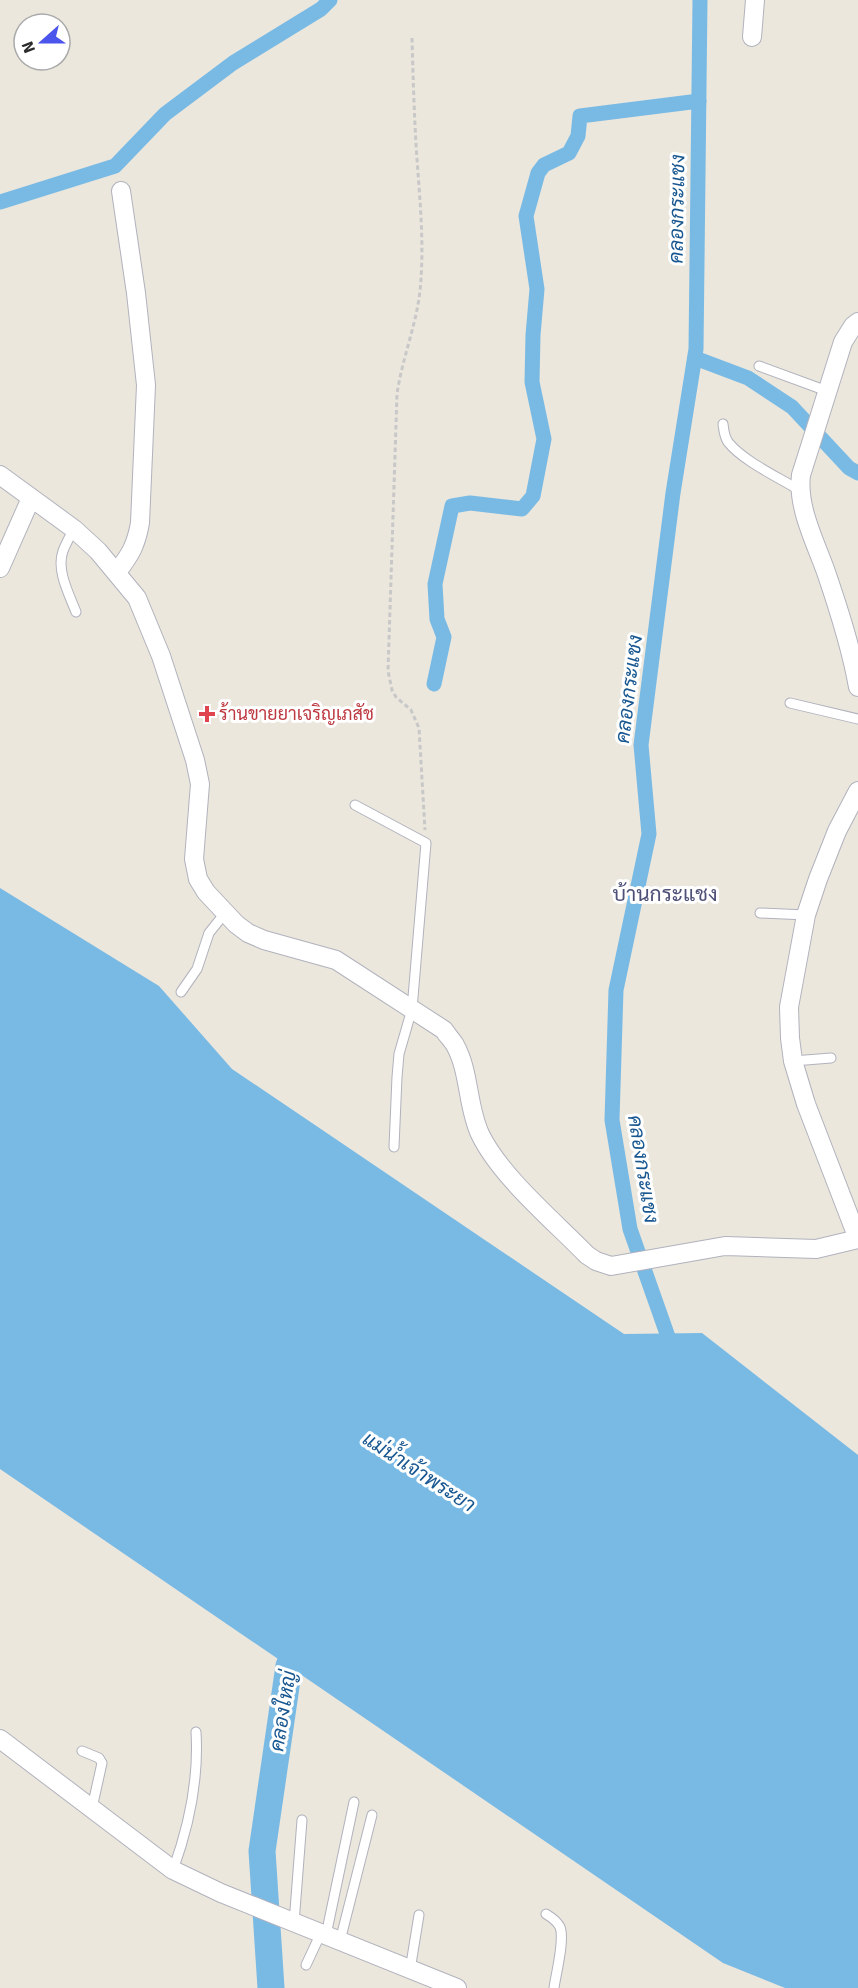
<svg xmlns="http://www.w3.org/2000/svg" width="858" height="1988" font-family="Signika,Sarabun,sans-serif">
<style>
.water{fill:#79bae5}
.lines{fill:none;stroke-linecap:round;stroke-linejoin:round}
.canal{stroke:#79bae5;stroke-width:15}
.river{stroke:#79bae5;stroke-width:27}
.service-casing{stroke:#b1b2bd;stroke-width:11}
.minor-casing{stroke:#b1b2bd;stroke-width:20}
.path{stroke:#c8c8c8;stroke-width:3;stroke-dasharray:4.5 3;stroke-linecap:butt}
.service{stroke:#fff;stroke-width:9}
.minor{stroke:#fff;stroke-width:18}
.health-dot{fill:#e0444e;stroke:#fff;stroke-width:2}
.labels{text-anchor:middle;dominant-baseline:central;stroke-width:6;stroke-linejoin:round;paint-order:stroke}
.health-label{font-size:18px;fill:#be3a42;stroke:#fff;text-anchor:start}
.water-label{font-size:20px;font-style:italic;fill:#185790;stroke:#fff}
.quarter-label{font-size:21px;fill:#4e5077;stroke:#fff}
</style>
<rect width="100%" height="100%" fill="#ebe7dd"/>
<polygon class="water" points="0,888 159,986 232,1069 624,1334 702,1333 858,1455 858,1988 785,1988 723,1963 0,1469"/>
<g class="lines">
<g class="canal">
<polyline points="0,202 115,166 165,114 233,63 321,9 330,0"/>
<polyline points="695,358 748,378 792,407 849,468 858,473"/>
<polyline points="434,684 444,637 437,619 435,584 452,506 470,503 522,509 533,496 544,439 532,382 533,335 537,289 526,216 538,173 544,165 569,153 578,136 580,116 699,101"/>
<polyline points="671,1352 672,1348 630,1229 612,1120 616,990 649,834 641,745 673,493 696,349 700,0"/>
</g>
<polyline class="river" points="271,1988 262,1851 289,1666 305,1632"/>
<defs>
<g id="service">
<polyline points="759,366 827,391"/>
<path d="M723 424C724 431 724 436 728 442 743 461 778 477 799 490"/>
<path d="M74 529C70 536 66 543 63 551 56 570 69 594 76 612"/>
<polyline points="790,703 858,719"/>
<polyline points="355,805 426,843 412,1009 399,1054 397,1077 394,1147"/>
<polyline points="760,913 806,915"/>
<polyline points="181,992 197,969 209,933 225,913"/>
<polyline points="793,1061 831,1058"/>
<polyline points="82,1751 99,1758 102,1763 92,1808"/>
<path d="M173 1870C189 1826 199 1780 196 1732"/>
<path d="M546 1914C551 1917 557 1921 560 1927 565 1940 556 1973 554 1988"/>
<polyline points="294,1923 302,1820"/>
<polyline points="326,1935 354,1802"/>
<polyline points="340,1941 372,1815"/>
<polyline points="306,1965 321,1933"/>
<polyline points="410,1970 419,1915"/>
</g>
<g id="minor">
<polyline points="752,37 755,0"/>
<path d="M858 322 853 326 843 342 801 475C797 507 815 541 826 572 839 610 851 647 858 687"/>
<path d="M0 475 74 529 98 551 137 598 161 656 195 760 200 784 194 859 198 879 206 892 236 924 248 933 264 940 336 960 444 1030C447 1035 452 1040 455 1045 470 1072 467 1106 480 1134 500 1176 554 1221 587 1255L596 1261 611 1266 725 1246 816 1249 858 1239"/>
<polyline points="0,568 31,498"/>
<path d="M117 572C131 554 136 545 140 523L146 385 136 293 121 191"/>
<polyline points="858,1239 806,1104 793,1061 790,1038 789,1007 806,915 818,879 837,831 858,791"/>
<polyline points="0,1739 173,1870 221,1893 457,1988"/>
</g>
</defs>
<use href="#service" class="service-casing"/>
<use href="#minor" class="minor-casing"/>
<path class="path" d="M412 38C413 74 414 109 416 144 419 193 425 242 420 291 416 326 402 359 397 394L388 671 392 690 396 697 411 710 419 728 425 830"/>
<use href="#service" class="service"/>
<use href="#minor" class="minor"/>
</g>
<path class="health-dot" d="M204 705h6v6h6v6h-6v6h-6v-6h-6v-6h6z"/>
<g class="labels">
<g class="health-label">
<text x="219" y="714">ร้านขายยาเจริญเภสัช</text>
</g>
<g class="water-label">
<text transform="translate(677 209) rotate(-89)">คลองกระแชง</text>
<text transform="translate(629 689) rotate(-83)">คลองกระแชง</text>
<text transform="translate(643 1169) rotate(81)">คลองกระแชง</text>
<text transform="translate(419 1472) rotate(33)">แม่น้ำเจ้าพระยา</text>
<text transform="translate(283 1711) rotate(-81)">คลองใหญ่</text>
</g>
<g class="quarter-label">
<text x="665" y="894">บ้านกระแชง</text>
</g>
</g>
<g transform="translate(42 42) rotate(249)"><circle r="28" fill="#ffffff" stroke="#aaaaaa" stroke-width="1.5"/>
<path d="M0-4.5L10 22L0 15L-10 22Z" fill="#4b54eb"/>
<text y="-9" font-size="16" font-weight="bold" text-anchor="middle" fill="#2a2a2a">N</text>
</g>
</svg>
